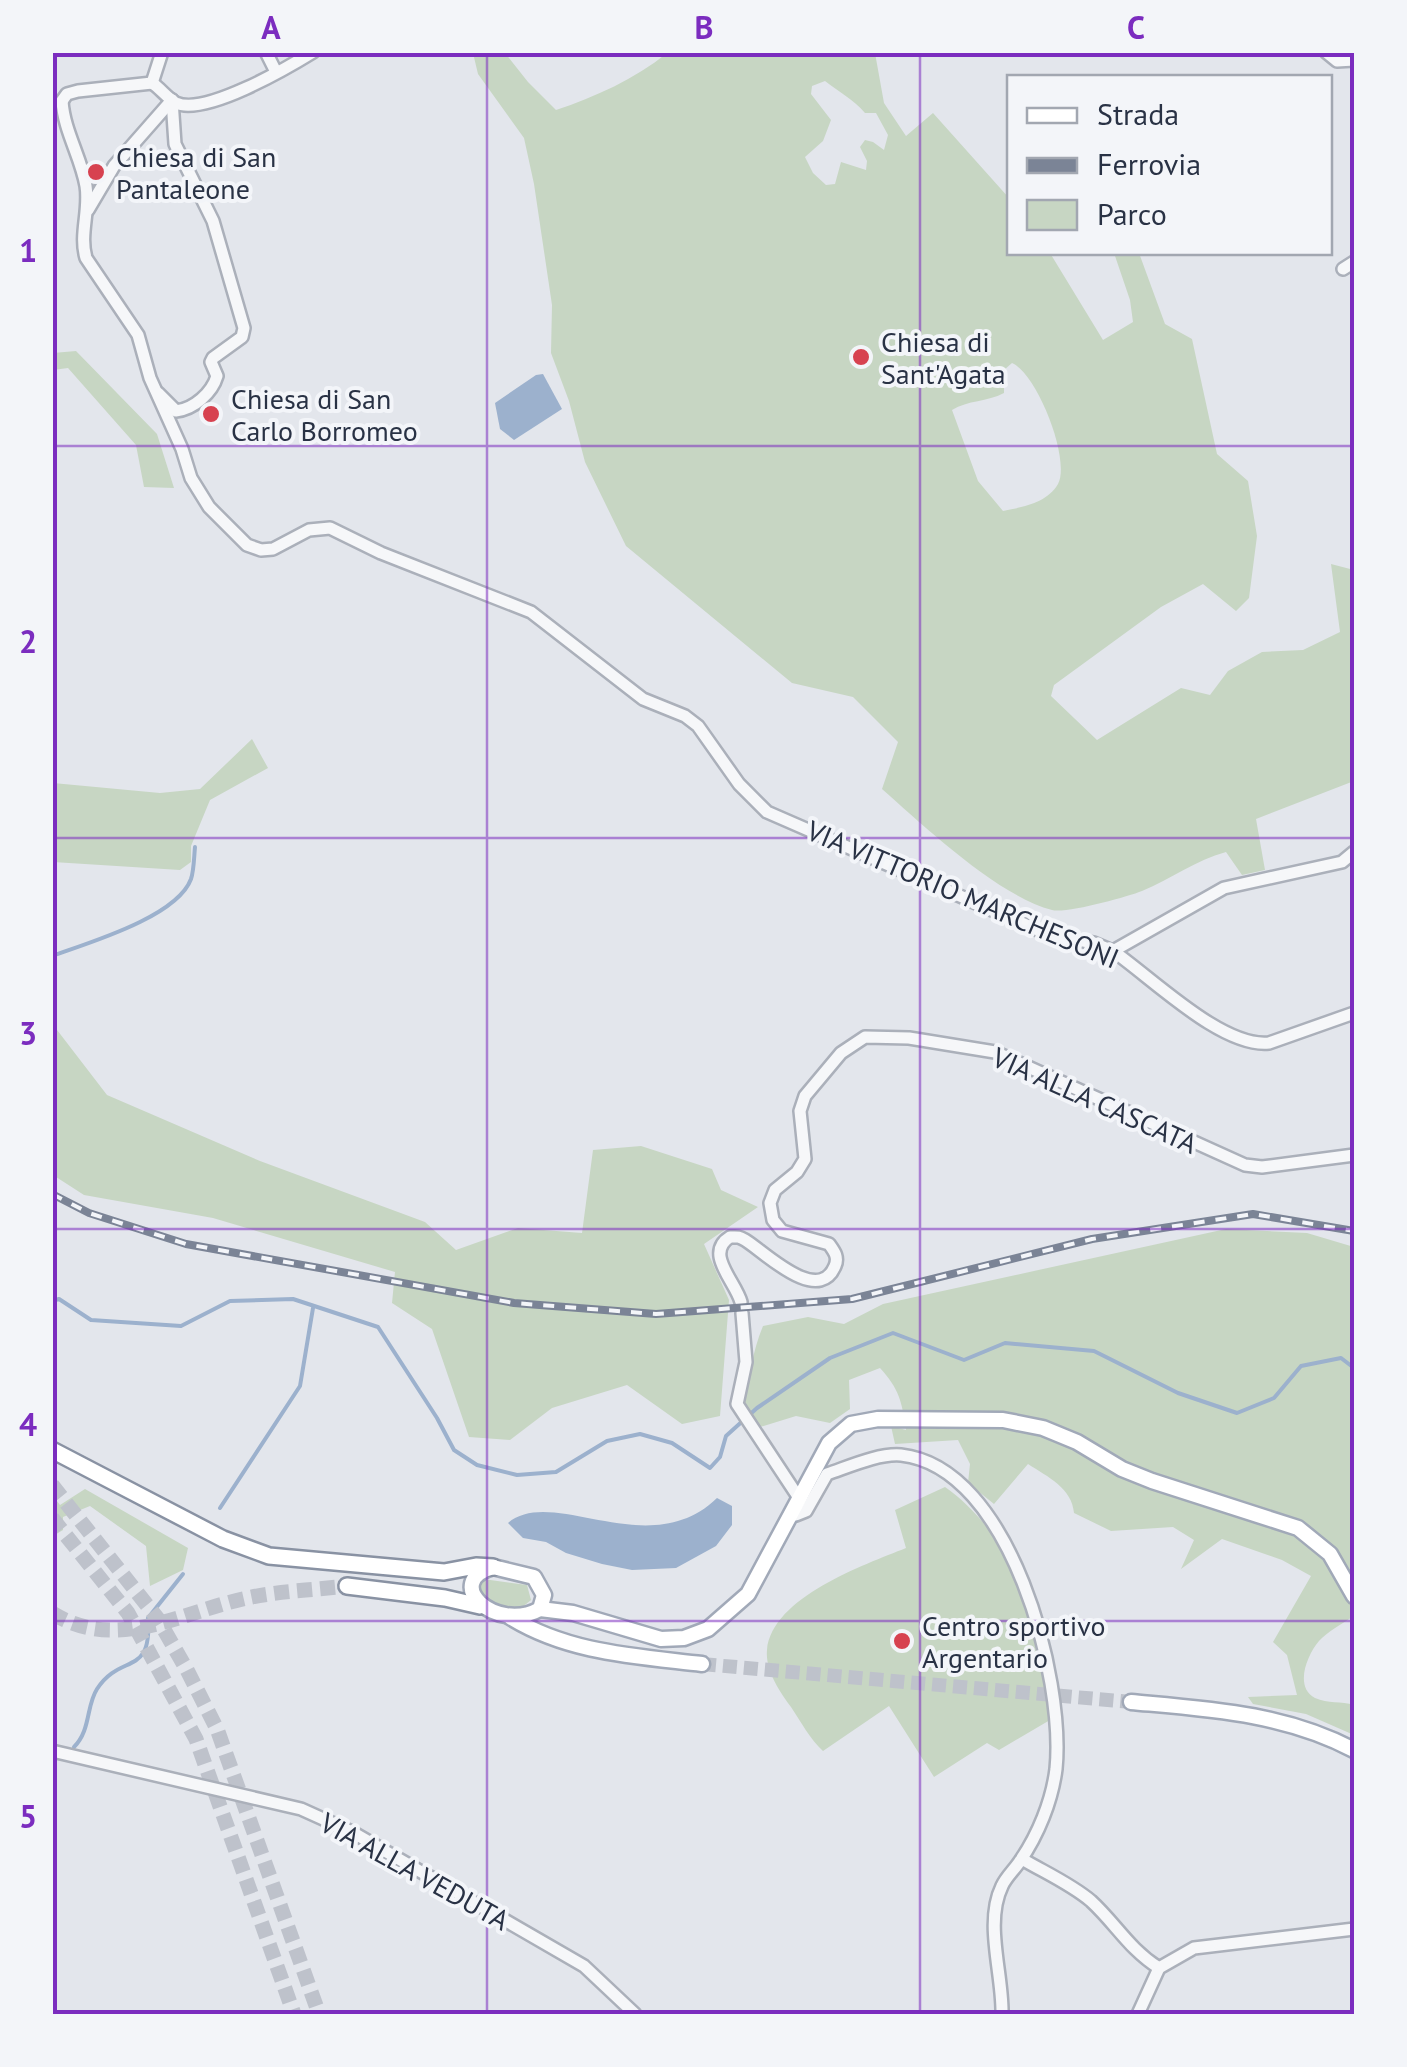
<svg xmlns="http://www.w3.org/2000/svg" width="1407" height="2067" font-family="'PT Sans',sans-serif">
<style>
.green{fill:#c7d6c3;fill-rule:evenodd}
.water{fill:#9cb1cd}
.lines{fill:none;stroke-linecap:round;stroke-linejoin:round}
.stream{stroke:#9cb1cd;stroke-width:4}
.major-tunnel{stroke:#bec2cb;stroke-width:14;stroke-dasharray:14 7;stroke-linecap:butt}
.highway-tunnel{stroke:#bec2cb;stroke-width:15;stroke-dasharray:15 8;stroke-linecap:butt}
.minor-casing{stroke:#abb0ba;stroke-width:16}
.major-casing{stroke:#a1a9b8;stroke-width:19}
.highway-casing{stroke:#8992a3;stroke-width:20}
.minor{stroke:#f6f7f9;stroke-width:11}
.major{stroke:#fff;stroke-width:14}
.highway{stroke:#fff;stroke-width:15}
.rail-casing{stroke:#7b8496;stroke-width:8}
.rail{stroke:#f3f5f9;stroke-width:4;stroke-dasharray:11;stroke-linecap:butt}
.grid{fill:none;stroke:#7b2cbf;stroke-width:2.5;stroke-opacity:0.55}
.poi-dot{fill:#d74250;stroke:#f3f5f9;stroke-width:4}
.labels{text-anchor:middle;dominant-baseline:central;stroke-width:8;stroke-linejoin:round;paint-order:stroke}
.poi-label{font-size:28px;fill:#293245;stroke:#f3f5f9;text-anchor:start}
.street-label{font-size:28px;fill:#293245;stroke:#f3f5f9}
.neatline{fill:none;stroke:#7b2cbf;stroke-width:4}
.grid-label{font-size:32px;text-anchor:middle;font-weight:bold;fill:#7b2cbf}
</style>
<rect width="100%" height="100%" fill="#e3e6ec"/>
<g class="green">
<path d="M473 53H505L528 82 556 110C595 97 635 79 667 53H875L884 103 906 136 933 113 1009 198V252L1050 253 1103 340 1133 322 1130 300 1114 253H1139L1165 324 1192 339 1217 454 1248 481 1257 536 1249 598 1236 611 1203 584 1161 607 1054 685 1051 696 1097 740 1181 688 1210 695 1228 671 1262 652 1303 650 1340 632 1331 564 1354 570V781L1256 819 1265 870 1242 875 1226 852C1196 860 1171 879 1142 891 1127 897 1065 914 1052 910 998 896 924 826 882 789L898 742 853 697 792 683 626 546 585 462 569 401 551 353 552 305 534 184 524 138 478 74ZM825 81C839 92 854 100 865 113H876L888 135 884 150 873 142 865 140 860 147 867 161 866 170 841 162 835 184 826 185 813 173 805 157 823 141 831 120 811 94 812 86ZM1012 363C1037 374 1071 459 1058 484 1047 503 1023 507 1003 511L978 481 952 410C968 400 987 402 1004 393V370Z"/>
<polygon points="76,351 157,434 174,488 144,487 136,445 68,368 53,370 53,353"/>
<polygon points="252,739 268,768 210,800 191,846 191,862 180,870 53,862 53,783 160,793 200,789"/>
<polygon points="53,1010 54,1026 107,1095 260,1161 425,1222 456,1250 518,1228 582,1233 593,1150 641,1146 712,1169 721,1190 758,1207 704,1244 729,1300 720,1416 682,1424 627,1385 552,1408 510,1440 469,1437 432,1329 392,1303 395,1272 213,1218 84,1195 53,1175"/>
<path d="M1226 1229 1307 1233 1354 1247V1619L1352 1617C1342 1624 1327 1632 1319 1641 1307 1655 1294 1687 1315 1698 1328 1704 1341 1701 1354 1705V1735L1306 1714 1253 1704 1248 1697 1297 1695 1287 1655 1273 1642 1311 1576 1282 1560 1222 1539 1181 1569 1194 1540 1173 1527 1111 1531 1074 1513C1072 1488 1048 1477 1028 1464L994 1504 968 1483 970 1464 958 1440 895 1444 891 1426 906 1430C902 1401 899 1389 880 1368L849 1380 850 1409 830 1423 796 1416 757 1428 741 1405C750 1378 752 1352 763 1326L808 1317 844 1324 883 1304Z"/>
<path d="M945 1487C981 1512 1012 1556 1026 1598 1039 1636 1042 1680 1050 1720L999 1750 987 1743 934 1777 889 1706 823 1751C810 1739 801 1722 791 1707 780 1692 765 1670 767 1650 772 1597 864 1565 906 1548L895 1510Z"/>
<polygon points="85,1489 188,1548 183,1570 150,1586 146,1546 90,1506 63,1517 63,1530 53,1536 53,1496 60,1505"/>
<polygon points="483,1579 527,1585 531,1600 520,1609 499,1609 479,1597 477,1584"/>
</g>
<g class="water">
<polygon points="543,374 562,409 514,440 500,429 495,403 536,375"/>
<path d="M717 1498 732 1506V1525L716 1546 676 1568 632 1570 602 1564 566 1553 546 1542 523 1538 508 1523C553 1485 649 1564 717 1498Z"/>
</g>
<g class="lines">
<g class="stream">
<polyline points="1339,52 1351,52"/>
<path d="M52 956C88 943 177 917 191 879 194 870 194 857 195 847"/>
<polyline points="52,1301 59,1299 91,1320 181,1326 230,1301 293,1299 378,1327 437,1418 454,1450 477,1465 517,1475 556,1472 607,1441 640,1434 672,1443 710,1468 720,1457 726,1436 757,1408 830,1358 893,1333 964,1360 1005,1343 1094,1351 1178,1393 1237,1413 1274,1398 1301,1366 1341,1358 1354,1368"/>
<polyline points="220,1508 300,1386 313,1308"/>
<path d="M74 1747C91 1730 86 1706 97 1689 121 1652 152 1678 148 1618L183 1574"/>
</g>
<polyline class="major-tunnel" points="702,1664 1131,1702"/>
<g class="highway-tunnel">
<polyline points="52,1485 158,1619 187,1670 217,1729 319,2014"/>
<polyline points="52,1518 128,1613 196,1739 294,2014"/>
<path d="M52 1613C117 1653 181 1612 247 1598 279 1591 314 1590 347 1586"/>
</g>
<defs>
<g id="minor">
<polyline points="266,52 276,72"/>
<polyline points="1326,52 1337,61 1354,60"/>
<path d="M152 83C160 88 167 98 176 103 205 116 287 68 313 52"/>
<polyline points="152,83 162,52"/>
<path d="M62 101C64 131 81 157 86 186 90 210 79 235 86 258L138 335 150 378 182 449 191 478 209 507 247 545 261 550 273 549 309 530 330 528 381 553 531 612 643 699 685 716 698 726 739 784 767 812 1047 934 1094 943 1113 951C1152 978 1222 1048 1269 1043L1354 1013"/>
<polyline points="62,101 67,94 78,91 152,83"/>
<polyline points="88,210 114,166 172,100"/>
<polyline points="1343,269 1354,262"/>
<path d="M158 393 176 411C194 409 212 393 217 376L211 362 213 358 242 337 244 328 213 221 175 144 172 100"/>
<polyline points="1113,951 1224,888 1342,862 1354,852"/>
<path d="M741 1302C735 1281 704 1253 730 1237 737 1237 738 1236 745 1240 761 1249 818 1307 835 1266 839 1257 834 1251 829 1244L782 1231 773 1220 770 1203 775 1190 797 1172 805 1159 800 1111 805 1096 841 1053 865 1037 909 1038 995 1052 1245 1165 1262 1167 1354 1155"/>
<polyline points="742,1313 746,1362 737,1404 799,1498"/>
<path d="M792 1513 796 1515 806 1511 827 1474C848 1467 879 1453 901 1455 1011 1467 1065 1679 1056 1769 1052 1801 1038 1835 1020 1861 1015 1869 1006 1877 1002 1886 984 1923 1003 1974 1002 2014"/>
<polyline points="52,1751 301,1809 352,1832 584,1966 635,2014"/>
<path d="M1022 1859C1044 1872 1071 1884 1091 1901 1116 1924 1129 1949 1159 1968"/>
<polyline points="1138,2014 1159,1968 1194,1948 1354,1929"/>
</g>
<g id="major">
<path d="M493 1567 534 1577 544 1595 540 1609C495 1634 441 1582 493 1567Z"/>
<polyline points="540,1609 573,1613 661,1639 684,1638 708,1629 748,1594 829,1443 851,1424 878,1419 1003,1420 1043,1428 1077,1442 1122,1469 1152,1481 1298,1528 1330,1554 1354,1596"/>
<path d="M510 1617C568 1653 635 1656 702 1664"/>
<path d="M1131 1702C1208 1709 1284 1713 1354 1750"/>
</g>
<g id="highway">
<polyline points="52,1450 223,1539 269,1556 444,1572 476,1566 493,1567"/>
<polyline points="347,1586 445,1598 480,1606"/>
</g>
</defs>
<use href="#minor" class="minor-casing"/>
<use href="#major" class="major-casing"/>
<use href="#highway" class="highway-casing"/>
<use href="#minor" class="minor"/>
<use href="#major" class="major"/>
<use href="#highway" class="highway"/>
<defs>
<polyline id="rail" points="52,1194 89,1213 186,1244 514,1303 656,1314 852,1299 1092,1239 1253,1214 1354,1231"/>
</defs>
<use href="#rail" class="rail-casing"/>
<use href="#rail" class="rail"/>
</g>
<path class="grid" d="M487 52V2014M920 52V2014M52 446H1354M52 838H1354M52 1229H1354M52 1621H1354"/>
<g class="poi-dot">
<circle cx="96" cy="172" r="10"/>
<circle cx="861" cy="357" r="10"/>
<circle cx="211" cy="414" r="10"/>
<circle cx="902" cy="1641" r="10"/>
</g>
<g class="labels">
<g class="poi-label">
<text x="116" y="156">Chiesa di San<tspan x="116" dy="32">Pantaleone</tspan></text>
<text x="881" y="341">Chiesa di<tspan x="881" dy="32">Sant'Agata</tspan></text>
<text x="231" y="398">Chiesa di San<tspan x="231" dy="32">Carlo Borromeo</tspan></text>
<text x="922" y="1625">Centro sportivo<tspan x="922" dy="32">Argentario</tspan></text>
</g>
<g class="street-label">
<text transform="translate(963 894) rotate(23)">VIA VITTORIO MARCHESONI</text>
<text transform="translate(1095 1100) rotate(24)">VIA ALLA CASCATA</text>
<text transform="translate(415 1871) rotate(29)">VIA ALLA VEDUTA</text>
</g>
</g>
<rect width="1407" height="2067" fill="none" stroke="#f3f5f9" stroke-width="110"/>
<rect x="1007" y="75" width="325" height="180" fill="#f3f5f9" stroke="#a2a7b1" stroke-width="2.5"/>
<rect x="1027" y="108" width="50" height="15" fill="#ffffff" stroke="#a2a7b1" stroke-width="2.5"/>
<text x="1097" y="125" font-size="30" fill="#293245">Strada</text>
<rect x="1027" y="158" width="50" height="15" fill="#7b8496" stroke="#a2a7b1" stroke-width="2.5"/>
<text x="1097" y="175" font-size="30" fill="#293245">Ferrovia</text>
<rect x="1027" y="200" width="50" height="30" fill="#c7d6c3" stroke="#a2a7b1" stroke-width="2.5"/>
<text x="1097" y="225" font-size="30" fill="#293245">Parco</text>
<rect x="55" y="55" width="1297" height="1957" class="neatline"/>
<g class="grid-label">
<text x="271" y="39">A</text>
<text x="704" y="39">B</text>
<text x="1136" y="39">C</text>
<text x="28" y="262">1</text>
<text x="28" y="653">2</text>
<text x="28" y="1045">3</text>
<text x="28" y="1436">4</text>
<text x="28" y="1828">5</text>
</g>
</svg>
